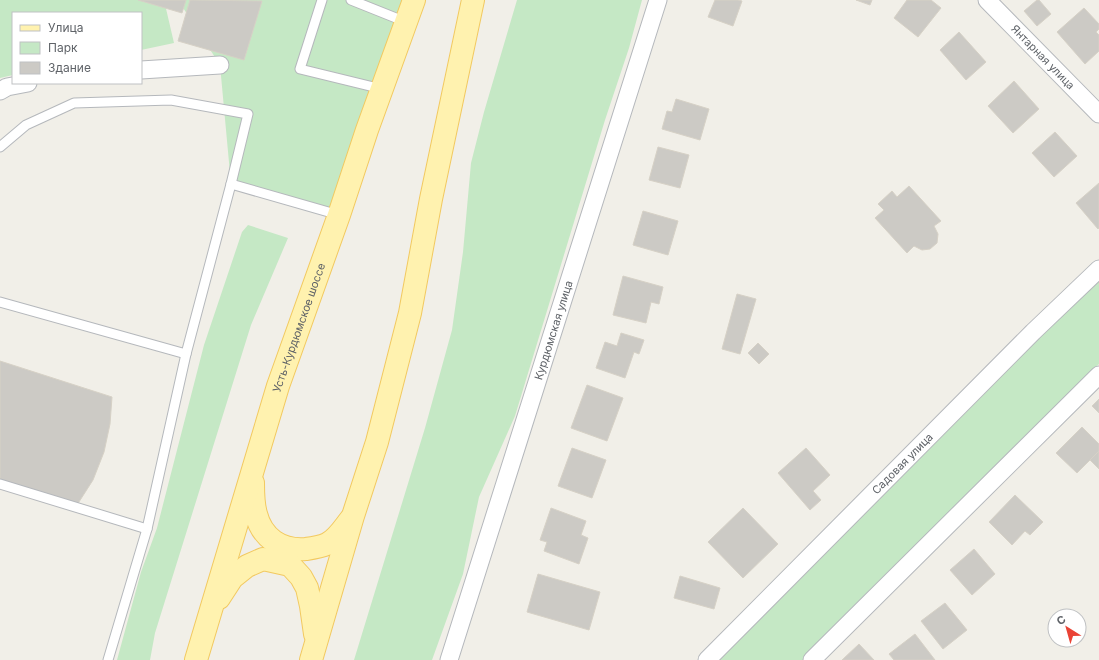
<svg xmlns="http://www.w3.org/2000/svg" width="1099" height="660" font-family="Inter,sans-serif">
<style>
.green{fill:#c5e8c5}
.building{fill:#cccac5;stroke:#d6d1c6}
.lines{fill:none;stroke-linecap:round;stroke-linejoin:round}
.service-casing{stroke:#b5b8bc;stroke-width:11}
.minor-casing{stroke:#b5b8bc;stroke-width:19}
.primary-casing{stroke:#f2c960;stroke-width:24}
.service{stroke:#fff;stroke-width:9}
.minor{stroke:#fff;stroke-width:17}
.primary{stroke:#fff2af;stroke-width:22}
.labels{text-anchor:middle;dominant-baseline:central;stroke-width:4;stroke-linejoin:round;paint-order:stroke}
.street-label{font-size:11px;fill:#5f6368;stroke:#fff}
</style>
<rect width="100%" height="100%" fill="#f1efe8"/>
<g class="green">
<polygon points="0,0 164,0 174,43 141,50 141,13 13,13 13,75 0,78"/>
<polygon points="178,0 412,0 339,215 231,184 220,65"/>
<polygon points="517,0 642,0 629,48 605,120 515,416 479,497 463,574 432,660 354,660 425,428 452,330 463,252 471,163 484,112"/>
<polygon points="248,225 288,238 251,325 155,633 150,660 117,660 141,572 157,528 204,345 242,232"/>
<polygon points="1099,276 1099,364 803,660 717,660"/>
</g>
<g class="building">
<polygon points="138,0 186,0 182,13"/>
<polygon points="190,0 262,1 244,60 178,41"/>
<polygon points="715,0 738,0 742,1 733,26 708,17"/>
<polygon points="856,0 872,0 870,5"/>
<polygon points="907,0 931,0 941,8 918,37 894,18"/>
<polygon points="1037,0 1039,0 1051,14 1037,26 1024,11"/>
<polygon points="1084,8 1099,24 1099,29 1096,32 1099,35 1099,51 1085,64 1057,32"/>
<polygon points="959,32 986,62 966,80 940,50"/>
<polygon points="1014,81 1039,109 1013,133 988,106"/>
<polygon points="676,99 709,109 700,140 662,129 667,111 672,112"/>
<polygon points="1055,132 1077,156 1054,177 1032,153"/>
<polygon points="658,147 689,155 680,188 649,180"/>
<polygon points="1099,183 1099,228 1098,229 1076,203"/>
<polygon points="909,186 941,221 934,226 938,234 937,243 930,249 922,250 914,246 907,253 875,218 884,210 878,204 892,191 897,197"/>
<polygon points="643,211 678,221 668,255 633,245"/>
<polygon points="623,276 663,287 659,304 651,302 646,323 613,315"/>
<polygon points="737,294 756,299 740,354 722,349"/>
<polygon points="621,333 644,340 639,354 634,352 625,378 596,368 605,342 617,346"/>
<polygon points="758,343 769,354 759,364 748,353"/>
<polygon points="0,361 112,397 110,424 104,452 93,480 77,505 0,480"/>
<polygon points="587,385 623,398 607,441 571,428"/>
<polygon points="1099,399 1099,413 1092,406"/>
<polygon points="1082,427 1099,444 1099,451 1077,473 1056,453"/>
<polygon points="572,448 606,460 592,498 558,486"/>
<polygon points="806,448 830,475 813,491 821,500 810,510 778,473"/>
<polygon points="1099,451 1099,469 1090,460"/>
<polygon points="1015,495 1043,522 1030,535 1025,531 1012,545 989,522"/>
<polygon points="551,508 586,521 581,535 588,538 579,564 544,551 547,542 540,540"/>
<polygon points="743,508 778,544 743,578 708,542"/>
<polygon points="974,549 995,574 972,595 950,570"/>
<polygon points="538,574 600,592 589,630 527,612"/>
<polygon points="680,576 720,588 714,609 674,598"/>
<polygon points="945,603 967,630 943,649 921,621"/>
<polygon points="915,634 935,660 894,660 889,654"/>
<polygon points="859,644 874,660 842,660"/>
</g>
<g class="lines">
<defs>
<g id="service">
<polyline points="322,0 300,69 382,89"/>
<polyline points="351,0 406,22"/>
<polyline points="0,147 26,125 74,103 171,100 248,114 231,184 186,354 147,529 108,660"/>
<polyline points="231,184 339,215"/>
<polyline points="0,302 186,354"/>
<polyline points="0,484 147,529"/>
</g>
<g id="minor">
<path id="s1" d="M987 0 1099 114"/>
<polyline points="141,70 220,65"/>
<polyline points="0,91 7,87 28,83"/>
<path id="s2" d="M449 660 658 0"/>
<path id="s3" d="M707 660 1033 332 1099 269"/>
<polyline points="812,660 1099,375"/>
</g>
<g id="primary">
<path d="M253 483C253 493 253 504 256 514 262 538 281 551 306 549 313 548 320 547 327 544 337 539 343 529 350 520"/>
<polyline points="219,598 232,578 247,566 263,559 290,565 301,577 307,588 311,606 315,634"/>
<path id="s4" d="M196 660 278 386 339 215 367 130 414 0"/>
<polyline points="311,660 353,516 377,442 410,313 431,199 473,0"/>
</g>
</defs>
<use href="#service" class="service-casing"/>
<use href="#minor" class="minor-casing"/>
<use href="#primary" class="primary-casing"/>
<use href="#service" class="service"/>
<use href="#minor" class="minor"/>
<use href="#primary" class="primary"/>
</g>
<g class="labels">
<g class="street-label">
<text stroke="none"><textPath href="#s1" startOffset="80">Янтарная улица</textPath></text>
<text stroke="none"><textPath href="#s4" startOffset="348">Усть-Курдюмское шоссе</textPath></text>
<text stroke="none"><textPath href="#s2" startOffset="346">Курдюмская улица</textPath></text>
<text stroke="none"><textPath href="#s3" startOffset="277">Садовая улица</textPath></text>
</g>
</g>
<rect x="12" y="12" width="130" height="72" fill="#ffffff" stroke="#bfc1c3"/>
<rect x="20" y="25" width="20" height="6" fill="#fff2af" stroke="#bfc1c3"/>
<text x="48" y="32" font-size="12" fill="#5f6368">Улица</text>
<rect x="20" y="42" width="20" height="12" fill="#c5e8c5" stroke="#bfc1c3"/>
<text x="48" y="52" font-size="12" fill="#5f6368">Парк</text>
<rect x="20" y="62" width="20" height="12" fill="#cccac5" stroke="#bfc1c3"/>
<text x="48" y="72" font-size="12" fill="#5f6368">Здание</text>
<g transform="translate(1067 628) rotate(323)"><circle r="19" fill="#ffffff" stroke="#bfc1c3"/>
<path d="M0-3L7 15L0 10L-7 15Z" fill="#ea4335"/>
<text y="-6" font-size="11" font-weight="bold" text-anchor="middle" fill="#5f6368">С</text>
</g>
</svg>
